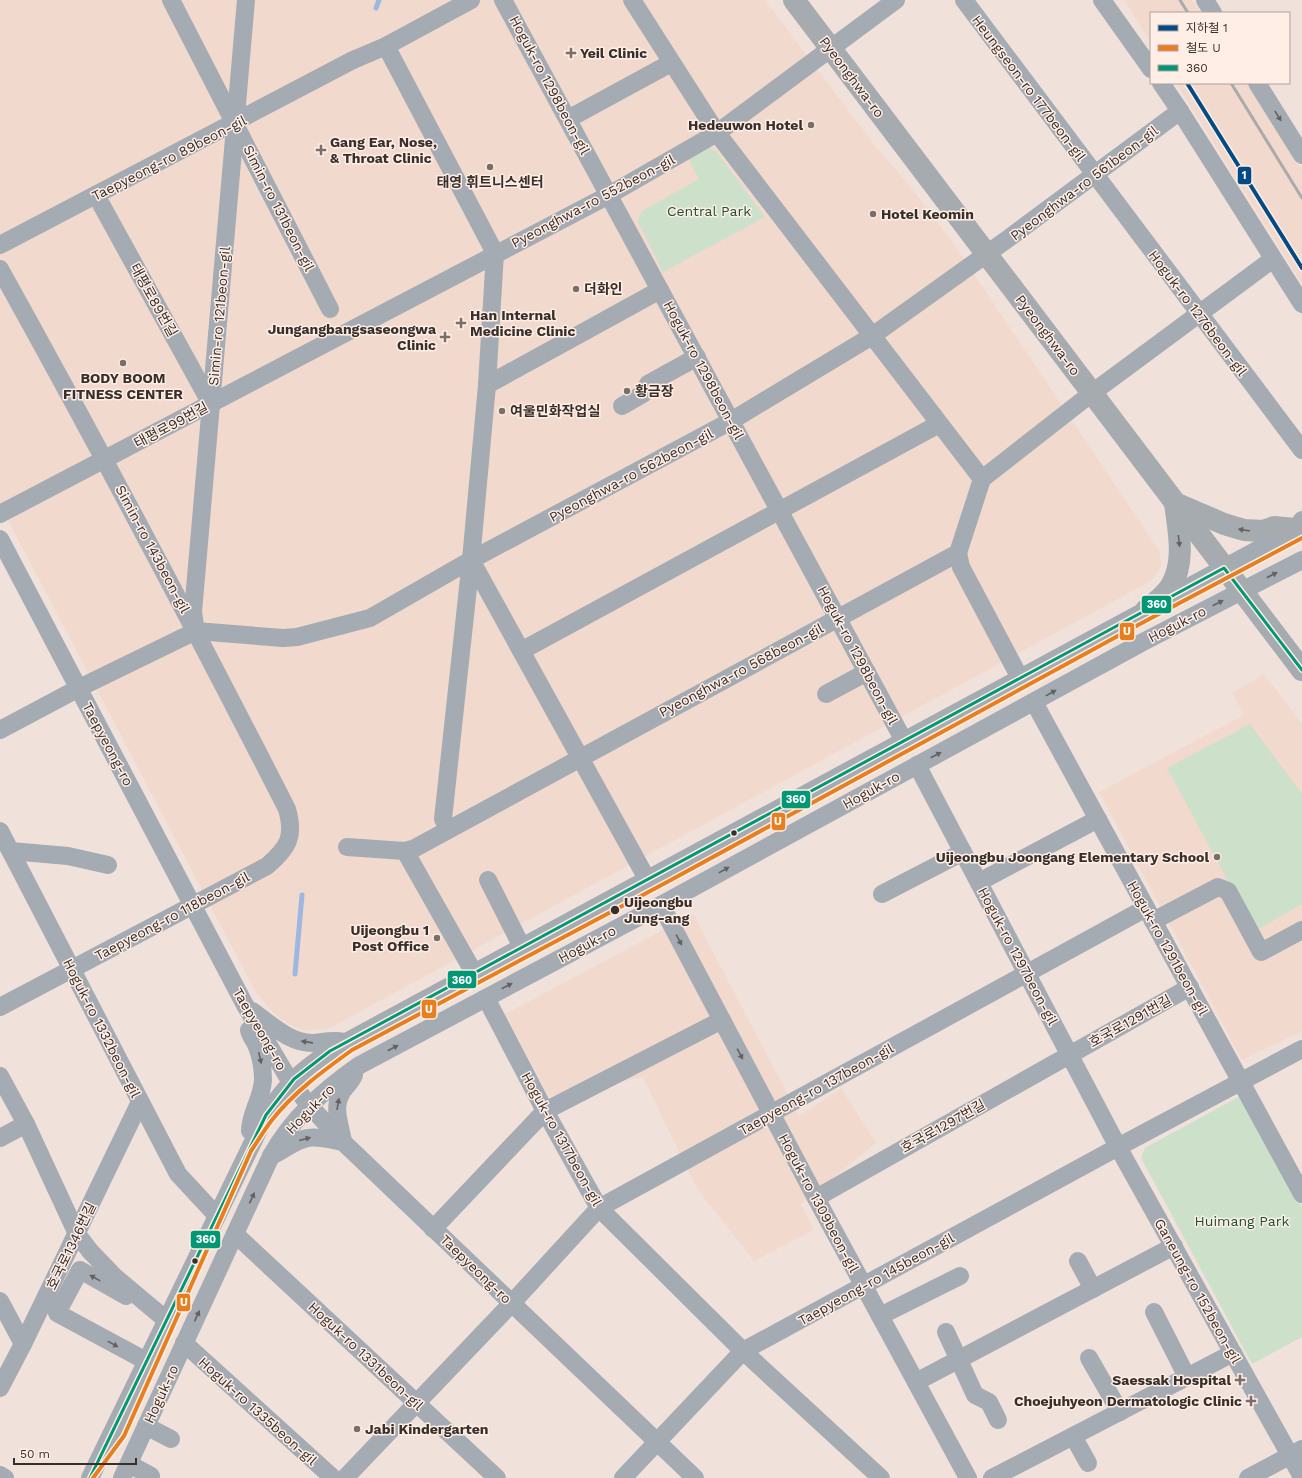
<svg xmlns="http://www.w3.org/2000/svg" width="1302" height="1478" font-family="'Work Sans','Noto Sans KR',sans-serif">
<style>
.built{fill:#f2d9cd}
.green{fill:#cce0ca}
.lines{fill:none;stroke-linecap:round;stroke-linejoin:round}
.stream{stroke:#9db7e1;stroke-width:5}
.minor{stroke:#a4abb2;stroke-width:18}
.major{stroke:#a6abb0;stroke-width:22}
.rail{stroke:#aaa9ab;stroke-width:3}
.bus-1-casing{stroke:#feeee6;stroke-width:6}
.bus-1{stroke:#009775;stroke-width:3}
.rail-1-casing{stroke:#feeee6;stroke-width:7}
.rail-1{stroke:#e77f1f;stroke-width:4}
.metro-1-casing{stroke:#feeee6;stroke-width:7}
.metro-1{stroke:#004a85;stroke-width:4}
.oneway{fill:#646160}
.oneway2{fill:#656160}
.poi-dot{fill:#796e68;stroke:#feeee6;stroke-width:1.5}
.bus-dot{fill:#392f2a;stroke:#feeee6;stroke-width:1.5}
.labels{text-anchor:middle;dominant-baseline:central;stroke-width:3;stroke-linejoin:round;paint-order:stroke}
.poi-label{font-size:14px;font-weight:bold;fill:#392f2a;stroke:#feeee6;text-anchor:start}
.street-label{font-size:14px;fill:#392f2a;stroke:#feeee6}
.park-label{font-size:14px;fill:#1b5332;stroke:#feeee6}
.stop-label{font-size:14px;font-weight:bold;fill:#392f2a;stroke:#feeee6;text-anchor:start}
.line-badge{stroke:#feeee6;stroke-width:1.5}
.badge-label{font-size:11px;text-anchor:middle;font-weight:bold;fill:#fff}
</style>
<rect width="100%" height="100%" fill="#f0e2db"/>
<g class="built">
<polygon points="0,0 765,0 876,147 910,186 956,247 1160,552 1161,566 1151,581 330,1028 307,1031 294,1027 274,1014 255,991 0,505"/>
<polygon points="1124,0 1192,0 1201,13 1151,13 1151,42"/>
<polygon points="1176,83 1246,83 1291,151 1302,170 1302,284"/>
<polygon points="1264,674 1302,724 1302,1031 1242,1060 1099,792 1244,715 1232,693"/>
<polygon points="693,914 799,1116 841,1088 876,1143 801,1204 814,1230 754,1261 697,1189 643,1077 549,1097 505,1014"/>
</g>
<g class="green">
<polygon points="708,148 716,151 765,217 663,272 638,222 639,216 642,211 699,179 689,159"/>
<polygon points="1250,724 1302,794 1302,904 1255,931 1167,768"/>
<polygon points="1242,1095 1302,1207 1302,1337 1252,1364 1141,1158 1145,1148"/>
</g>
<g class="lines">
<g class="stream">
<polyline points="376,8 379,0"/>
<polyline points="295,974 302,895"/>
</g>
<g class="minor">
<polyline points="171,0 330,309"/>
<polyline points="503,0 904,741"/>
<polyline points="632,0 717,133 982,479"/>
<polyline points="964,0 1302,450"/>
<polyline points="1102,0 1151,69"/>
<polyline points="1205,0 1213,13"/>
<polyline points="386,46 495,253 487,385"/>
<polyline points="1161,83 1180,111 1302,304"/>
<polyline points="1257,83 1302,155"/>
<polyline points="568,119 671,63"/>
<polyline points="96,195 211,404"/>
<polyline points="0,245 353,60 386,46 471,0"/>
<path d="M0 269C99 447 194 627 287 809 295 837 288 848 267 866L0 1007"/>
<polyline points="622,406 643,394 648,384 697,357"/>
<polyline points="0,514 609,195 717,133 896,0"/>
<polyline points="0,539 246,1007 290,1081 309,1105 343,1142 695,1478"/>
<polyline points="958,553 961,567 1020,678"/>
<polyline points="471,560 647,879"/>
<polyline points="195,625 193,612 246,0"/>
<polyline points="521,651 939,424"/>
<polyline points="826,694 867,672"/>
<polyline points="1034,702 1302,1194"/>
<polyline points="0,730 79,688 196,631 283,638 297,637 370,618 471,560 731,421 872,336 1009,238 1180,111"/>
<polyline points="917,765 1118,1147 1302,1477"/>
<polyline points="448,829 443,819 471,560 487,385 660,290"/>
<polyline points="0,831 178,1174 217,1216"/>
<polyline points="347,847 405,851 415,848 958,553 982,479 1092,393 1273,259"/>
<polyline points="11,851 68,856 108,865"/>
<polyline points="405,851 474,973"/>
<polyline points="488,880 522,947"/>
<polyline points="979,882 1098,819"/>
<polyline points="882,894 963,852"/>
<polyline points="661,905 816,1198 968,1478"/>
<polyline points="1153,921 1218,887 1228,891 1261,952 1302,930"/>
<polyline points="486,998 545,1111 599,1208 743,1351 881,1478"/>
<path d="M252 1011C271 1024 290 1044 314 1043 327 1042 331 1039 345 1042"/>
<path d="M249 1030C250 1036 255 1041 257 1047 261 1057 263 1070 263 1080 262 1099 250 1113 250 1131"/>
<polyline points="0,1076 26,1124 77,1234 90,1251 115,1277 165,1319"/>
<polyline points="0,1138 26,1124"/>
<path d="M343 1142C341 1127 333 1110 340 1096 343 1088 351 1083 354 1075"/>
<path d="M271 1156C284 1151 294 1140 308 1138 319 1136 332 1140 343 1142"/>
<polyline points="816,1198 1190,987"/>
<polyline points="433,1229 545,1111 722,1020"/>
<polyline points="235,1234 497,1478"/>
<polyline points="1078,1261 1093,1289"/>
<polyline points="126,1296 80,1270 57,1313 146,1361"/>
<polyline points="0,1301 23,1344"/>
<polyline points="1154,1312 1187,1377"/>
<polyline points="880,1316 960,1276"/>
<polyline points="946,1332 975,1395 989,1402 998,1420"/>
<polyline points="184,1343 333,1478"/>
<polyline points="1089,1358 1120,1412"/>
<polyline points="916,1382 1174,1246"/>
<polyline points="0,1388 23,1344 140,1102"/>
<polyline points="146,1426 171,1439"/>
<polyline points="1073,1436 1088,1463"/>
<polyline points="129,1464 151,1476"/>
<polyline points="0,1475 5,1478"/>
<path d="M90 1478 266 1115C289 1080 309 1063 346 1042L1296 529 1302 520"/>
<path d="M122 1478 271 1156C293 1117 323 1091 358 1066L661 905 1141 643 1302 560"/>
<polyline points="345,1478 512,1303 599,1208 1146,908"/>
<polyline points="623,1478 743,1351 1118,1147 1302,1049"/>
<polyline points="992,1478 1233,1353"/>
<polyline points="1248,1478 1302,1449"/>
</g>
<g class="major">
<polyline points="794,0 1302,670"/>
<path d="M1146 610C1155 603 1165 596 1171 586 1186 561 1178 529 1175 503L1224 524 1244 530 1263 531 1274 527 1296 529"/>
</g>
<g class="rail">
<polyline points="1180,0 1188,13"/>
<polyline points="1231,83 1302,198"/>
</g>
<defs>
<polyline id="bus-1" points="90,1478 266,1115 294,1079 330,1051 1224,568 1302,670"/>
</defs>
<use href="#bus-1" class="bus-1-casing"/>
<use href="#bus-1" class="bus-1"/>
<defs>
<path id="rail-1" d="M93 1478 124 1436 251 1151C258 1141 264 1130 272 1120 294 1092 323 1071 352 1050L669 881 1138 625 1302 538"/>
</defs>
<use href="#rail-1" class="rail-1-casing"/>
<use href="#rail-1" class="rail-1"/>
<defs>
<polyline id="metro-1" points="1187,83 1302,268"/>
</defs>
<use href="#metro-1" class="metro-1-casing"/>
<use href="#metro-1" class="metro-1"/>
</g>
<defs><path id="oneway-solid" d="M-6-.8H1V-3.2L6.5 0L1 3.2V.8H-6Z"/></defs>
<g class="oneway">
<use href="#oneway-solid" transform="translate(1278 116) rotate(58)"/>
<use href="#oneway-solid" transform="translate(1272 575) rotate(-27)"/>
<use href="#oneway-solid" transform="translate(1218 603) rotate(-27)"/>
<use href="#oneway-solid" transform="translate(1051 693) rotate(-29)"/>
<use href="#oneway-solid" transform="translate(936 755) rotate(-28)"/>
<use href="#oneway-solid" transform="translate(724 870) rotate(-29)"/>
<use href="#oneway-solid" transform="translate(679 940) rotate(62)"/>
<use href="#oneway-solid" transform="translate(507 986) rotate(-28)"/>
<use href="#oneway-solid" transform="translate(307 1042) rotate(-172)"/>
<use href="#oneway-solid" transform="translate(393 1048) rotate(-28)"/>
<use href="#oneway-solid" transform="translate(740 1054) rotate(62)"/>
<use href="#oneway-solid" transform="translate(260 1058) rotate(77)"/>
<use href="#oneway-solid" transform="translate(338 1104) rotate(-80)"/>
<use href="#oneway-solid" transform="translate(305 1139) rotate(-15)"/>
<use href="#oneway-solid" transform="translate(252 1198) rotate(-65)"/>
<use href="#oneway-solid" transform="translate(95 1278) rotate(-151)"/>
<use href="#oneway-solid" transform="translate(197 1316) rotate(-65)"/>
<use href="#oneway-solid" transform="translate(113 1344) rotate(29)"/>
</g>
<g class="oneway2">
<use href="#oneway-solid" transform="translate(1244 530) rotate(-171)"/>
<use href="#oneway-solid" transform="translate(1179 541) rotate(84)"/>
</g>
<g class="poi-dot">
<path d="M569 47h4v4h4v4h-4v4h-4v-4h-4v-4h4z"/>
<circle cx="811" cy="125" r="4"/>
<path d="M319 144h4v4h4v4h-4v4h-4v-4h-4v-4h4z"/>
<circle cx="490" cy="167" r="4"/>
<circle cx="873" cy="214" r="4"/>
<circle cx="576" cy="289" r="4"/>
<path d="M459 317h4v4h4v4h-4v4h-4v-4h-4v-4h4z"/>
<path d="M443 331h4v4h4v4h-4v4h-4v-4h-4v-4h4z"/>
<circle cx="123" cy="363" r="4"/>
<circle cx="627" cy="391" r="4"/>
<circle cx="502" cy="411" r="4"/>
<circle cx="1217" cy="857" r="4"/>
<circle cx="437" cy="938" r="4"/>
<path d="M1238 1374h4v4h4v4h-4v4h-4v-4h-4v-4h4z"/>
<path d="M1249 1395h4v4h4v4h-4v4h-4v-4h-4v-4h4z"/>
<circle cx="357" cy="1429" r="4"/>
</g>
<g class="bus-dot">
<circle cx="734" cy="833" r="3.5"/>
<circle cx="615" cy="910" r="5"/>
<circle cx="195" cy="1261" r="3.5"/>
</g>
<g class="labels">
<g class="poi-label">
<text x="580" y="53">Yeil Clinic</text>
<text x="803" y="125" text-anchor="end">Hedeuwon Hotel</text>
<text x="330" y="142">Gang Ear, Nose,<tspan x="330" dy="16">&amp; Throat Clinic</tspan></text>
<text x="490" y="182" text-anchor="middle">태영 휘트니스센터</text>
<text x="881" y="214">Hotel Keomin</text>
<text x="584" y="289">더화인</text>
<text x="470" y="315">Han Internal<tspan x="470" dy="16">Medicine Clinic</tspan></text>
<text x="436" y="329" text-anchor="end">Jungangbangsaseongwa<tspan x="436" dy="16">Clinic</tspan></text>
<text x="123" y="378" text-anchor="middle">BODY BOOM<tspan x="123" dy="16">FITNESS CENTER</tspan></text>
<text x="635" y="391">황금장</text>
<text x="510" y="411">여울민화작업실</text>
<text x="1209" y="857" text-anchor="end">Uijeongbu Joongang Elementary School</text>
<text x="429" y="930" text-anchor="end">Uijeongbu 1<tspan x="429" dy="16">Post Office</tspan></text>
<text x="1231" y="1380" text-anchor="end">Saessak Hospital</text>
<text x="1242" y="1401" text-anchor="end">Choejuhyeon Dermatologic Clinic</text>
<text x="365" y="1429">Jabi Kindergarten</text>
</g>
<g class="street-label">
<text transform="translate(852 77) rotate(53)">Pyeonghwa-ro</text>
<text transform="translate(550 85) rotate(62)">Hoguk-ro 1298beon-gil</text>
<text transform="translate(1029 88) rotate(53)">Heungseon-ro 177beon-gil</text>
<text transform="translate(169 158) rotate(-27)">Taepyeong-ro 89beon-gil</text>
<text transform="translate(1084 183) rotate(-37)">Pyeonghwa-ro 561beon-gil</text>
<text transform="translate(593 201) rotate(-28)">Pyeonghwa-ro 552beon-gil</text>
<text transform="translate(279 208) rotate(63)">Simin-ro 131beon-gil</text>
<text transform="translate(154 300) rotate(61)">태평로89번길</text>
<text transform="translate(1198 313) rotate(53)">Hoguk-ro 1276beon-gil</text>
<text transform="translate(219 316) rotate(-85)">Simin-ro 121beon-gil</text>
<text transform="translate(1048 335) rotate(53)">Pyeonghwa-ro</text>
<text transform="translate(704 370) rotate(62)">Hoguk-ro 1298beon-gil</text>
<text transform="translate(171 425) rotate(-28)">태평로99번길</text>
<text transform="translate(631 475) rotate(-28)">Pyeonghwa-ro 562beon-gil</text>
<text transform="translate(153 549) rotate(62)">Simin-ro 143beon-gil</text>
<text transform="translate(1177 624) rotate(-27)">Hoguk-ro</text>
<text transform="translate(858 655) rotate(62)">Hoguk-ro 1298beon-gil</text>
<text transform="translate(741 670) rotate(-28)">Pyeonghwa-ro 568beon-gil</text>
<text transform="translate(108 744) rotate(62)">Taepyeong-ro</text>
<text transform="translate(871 790) rotate(-29)">Hoguk-ro</text>
<text transform="translate(172 916) rotate(-28)">Taepyeong-ro 118beon-gil</text>
<text transform="translate(587 944) rotate(-28)">Hoguk-ro</text>
<text transform="translate(1168 948) rotate(61)">Hoguk-ro 1291beon-gil</text>
<text transform="translate(1018 956) rotate(62)">Hoguk-ro 1297beon-gil</text>
<text transform="translate(1130 1021) rotate(-29)">호국로1291번길</text>
<text transform="translate(102 1028) rotate(63)">Hoguk-ro 1332beon-gil</text>
<text transform="translate(260 1029) rotate(60)">Taepyeong-ro</text>
<text transform="translate(816 1089) rotate(-29)">Taepyeong-ro 137beon-gil</text>
<text transform="translate(310 1109) rotate(-46)">Hoguk-ro</text>
<text transform="translate(943 1126) rotate(-29)">호국로1297번길</text>
<text transform="translate(562 1139) rotate(61)">Hoguk-ro 1317beon-gil</text>
<text transform="translate(819 1203) rotate(62)">Hoguk-ro 1309beon-gil</text>
<text transform="translate(71 1246) rotate(-64)">호국로1346번길</text>
<text transform="translate(476 1269) rotate(44)">Taepyeong-ro</text>
<text transform="translate(876 1279) rotate(-29)">Taepyeong-ro 145beon-gil</text>
<text transform="translate(1198 1291) rotate(61)">Ganeung-ro 152beon-gil</text>
<text transform="translate(366 1356) rotate(43)">Hoguk-ro 1331beon-gil</text>
<text transform="translate(161 1394) rotate(-65)">Hoguk-ro</text>
<text transform="translate(258 1411) rotate(42)">Hoguk-ro 1335beon-gil</text>
</g>
<g class="park-label">
<text x="709" y="211">Central Park</text>
<text x="1242" y="1221">Huimang Park</text>
</g>
<g class="stop-label">
<text x="624" y="902">Uijeongbu<tspan x="624" dy="16">Jung-ang</tspan></text>
</g>
</g>
<g class="line-badge">
<rect x="1237" y="166" width="15" height="19" rx="4" fill="#004a85"/>
<rect x="1141" y="595" width="31" height="19" rx="4" fill="#009775"/>
<rect x="1119" y="622" width="16" height="19" rx="4" fill="#e77f1f"/>
<rect x="781" y="790" width="30" height="19" rx="4" fill="#009775"/>
<rect x="771" y="812" width="15" height="19" rx="4" fill="#e77f1f"/>
<rect x="447" y="970" width="30" height="19" rx="4" fill="#009775"/>
<rect x="421" y="999" width="16" height="20" rx="4" fill="#e77f1f"/>
<rect x="190" y="1230" width="31" height="19" rx="4" fill="#009775"/>
<rect x="176" y="1293" width="15" height="19" rx="4" fill="#e77f1f"/>
</g>
<g class="badge-label">
<text x="1244" y="179">1</text>
<text x="1157" y="608">360</text>
<text x="1127" y="635">U</text>
<text x="796" y="803">360</text>
<text x="778" y="825">U</text>
<text x="462" y="984">360</text>
<text x="429" y="1013">U</text>
<text x="206" y="1243">360</text>
<text x="184" y="1306">U</text>
</g>
<rect x="1150" y="12" width="140" height="72" fill="#feeee6" stroke="#afa29b"/>
<rect x="1158" y="25" width="20" height="6" fill="#004a85" stroke="#afa29b"/>
<text x="1186" y="32" font-size="12" fill="#392f2a">지하철 1</text>
<rect x="1158" y="45" width="20" height="6" fill="#e77f1f" stroke="#afa29b"/>
<text x="1186" y="52" font-size="12" fill="#392f2a">철도 U</text>
<rect x="1158" y="65" width="20" height="6" fill="#009775" stroke="#afa29b"/>
<text x="1186" y="72" font-size="12" fill="#392f2a">360</text>
<path d="M14 1458v6h122v-6" fill="none" stroke="#392f2a" stroke-width="2"/>
<text x="20" y="1458" font-size="12" fill="#392f2a" stroke="#feeee6" stroke-width="3" paint-order="stroke">50 m</text>
</svg>
